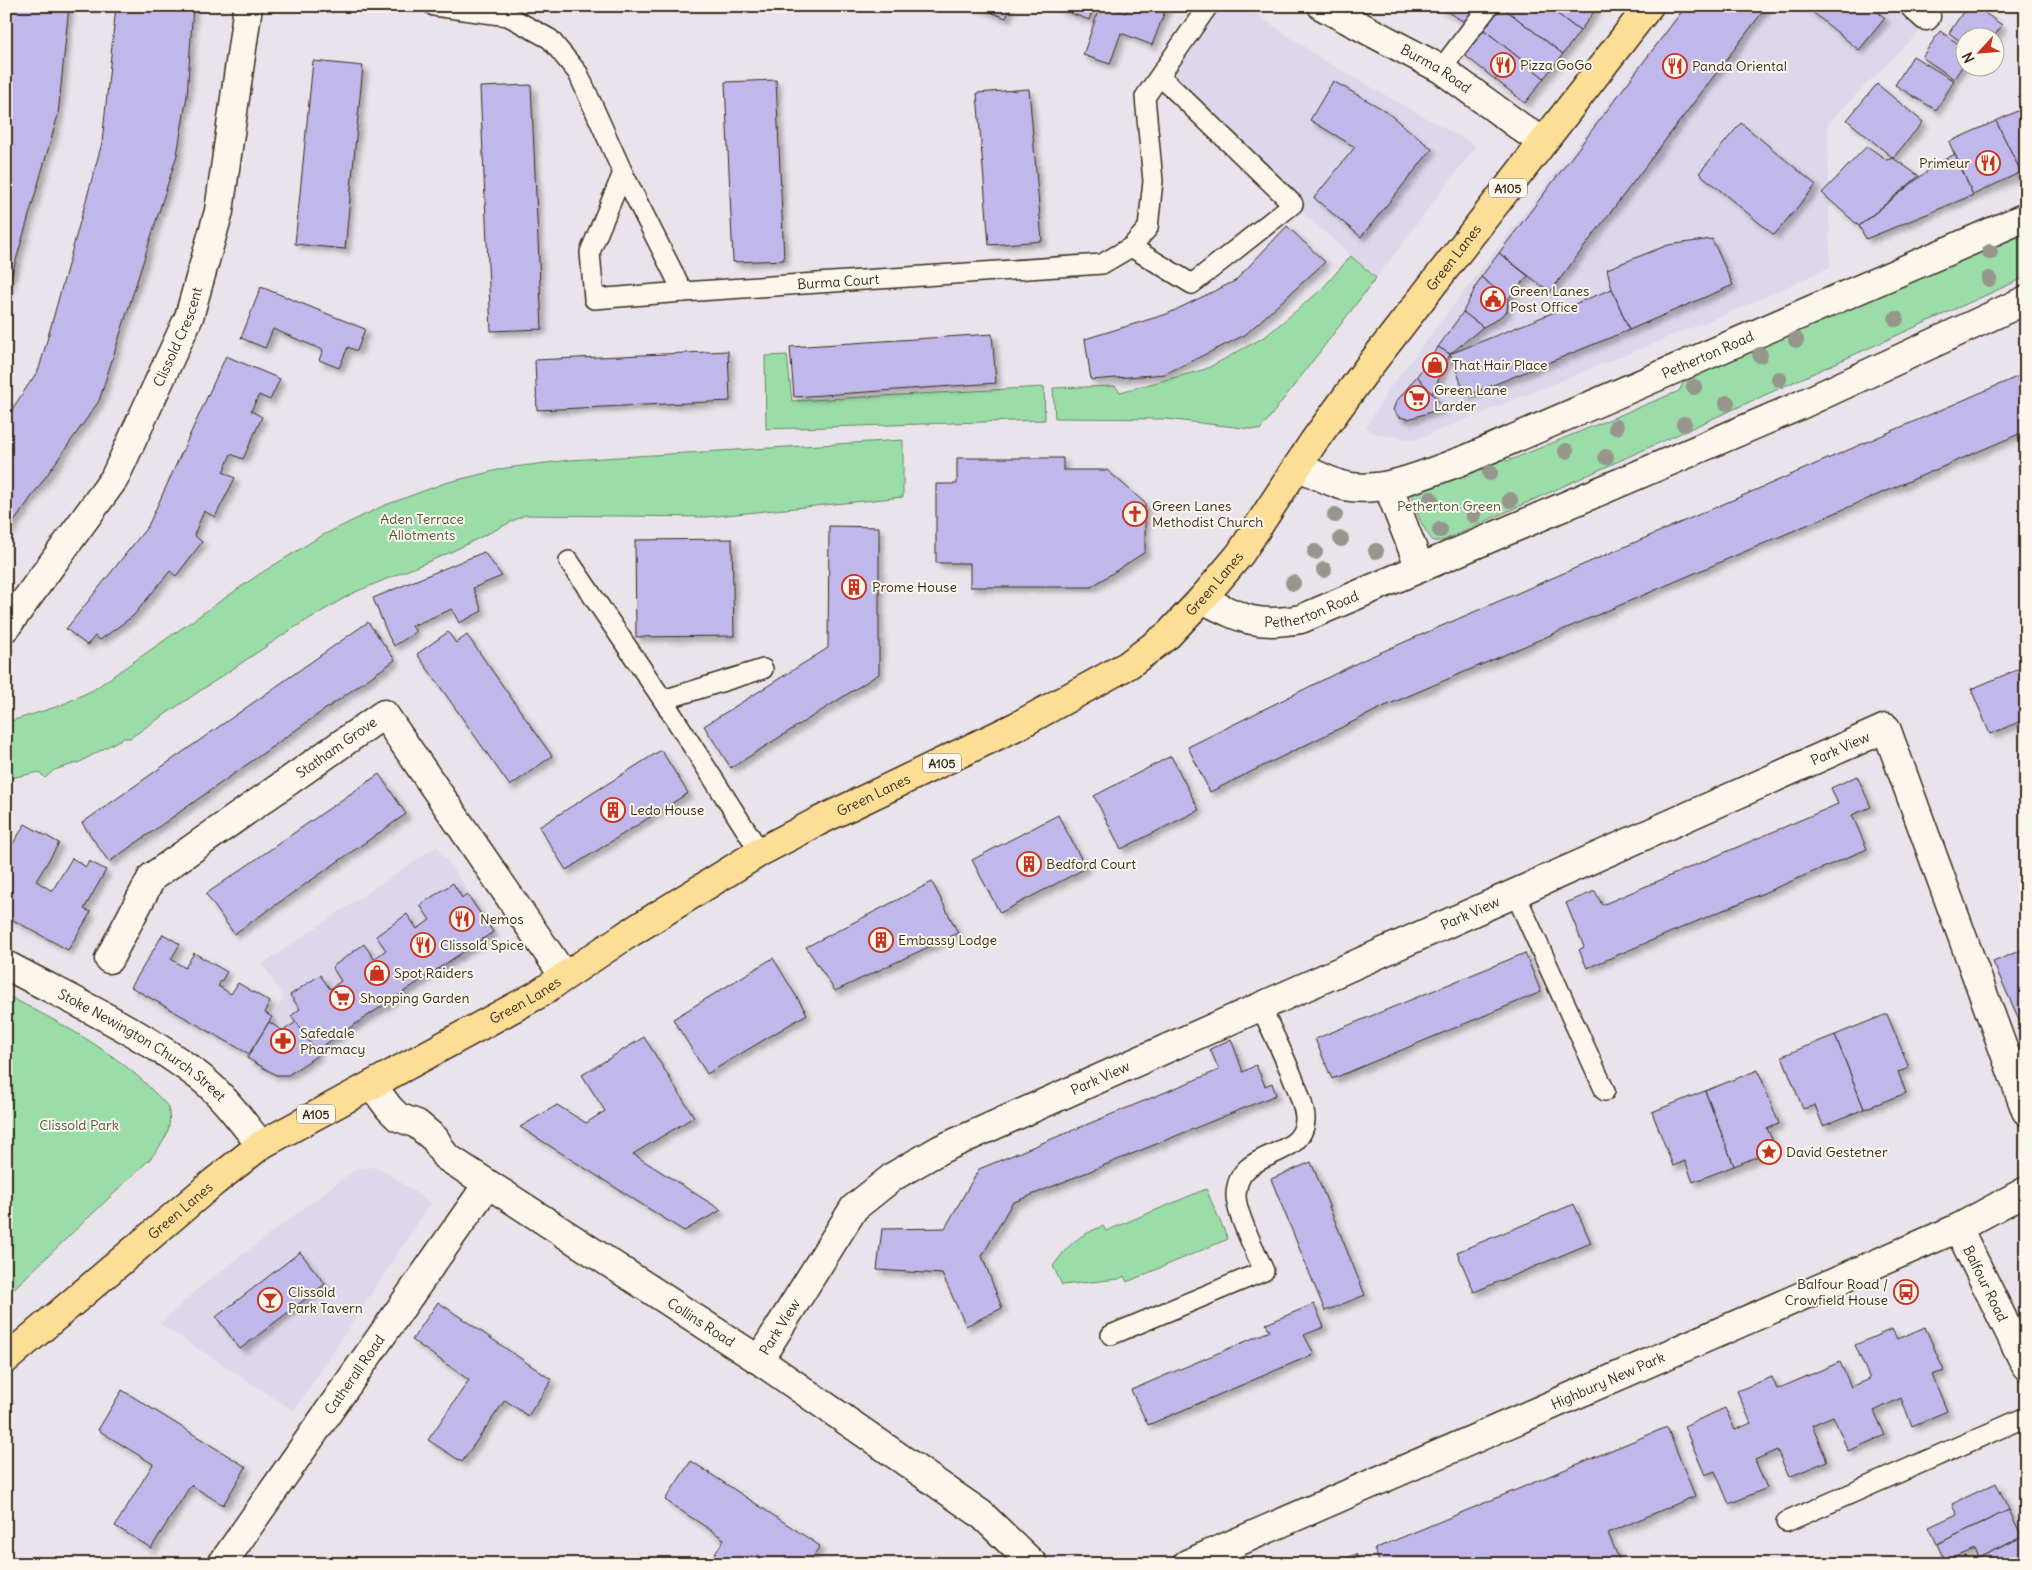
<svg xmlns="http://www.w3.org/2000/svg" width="2032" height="1570" font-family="Delius,sans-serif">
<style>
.built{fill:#ddd7eb}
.green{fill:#9adda8;stroke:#6a8463}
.building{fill:#c0b8ea;stroke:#3b2a1e;filter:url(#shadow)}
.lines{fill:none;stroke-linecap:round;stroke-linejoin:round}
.service-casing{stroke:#3b2a1e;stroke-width:22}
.minor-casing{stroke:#3b2a1e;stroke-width:31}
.tertiary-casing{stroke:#3b2a1e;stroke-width:31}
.primary-casing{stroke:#3b2a1e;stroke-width:31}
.service{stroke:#fbf7ec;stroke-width:19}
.minor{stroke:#fbf7ec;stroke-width:28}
.tertiary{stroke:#fbf7ec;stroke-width:28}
.primary{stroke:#fdde96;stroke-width:28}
.tree{fill:#96968d}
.labels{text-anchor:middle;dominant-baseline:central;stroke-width:4;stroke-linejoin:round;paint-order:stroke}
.shield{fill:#fbf7ec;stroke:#75685c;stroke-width:1}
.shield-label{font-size:12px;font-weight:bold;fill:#3b2a1e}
.poi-label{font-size:14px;fill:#3b2a1e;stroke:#fbf7ec;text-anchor:start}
.street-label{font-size:14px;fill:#3b2a1e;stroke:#fbf7ec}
.park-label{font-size:14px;fill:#535740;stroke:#fbf7ec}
</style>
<defs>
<filter id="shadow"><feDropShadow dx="4.5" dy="4.5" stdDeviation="2.5" flood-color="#0004"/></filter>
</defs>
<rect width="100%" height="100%" fill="#e9e4eb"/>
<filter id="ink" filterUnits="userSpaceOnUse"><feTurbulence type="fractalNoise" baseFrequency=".02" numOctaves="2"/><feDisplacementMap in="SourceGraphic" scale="10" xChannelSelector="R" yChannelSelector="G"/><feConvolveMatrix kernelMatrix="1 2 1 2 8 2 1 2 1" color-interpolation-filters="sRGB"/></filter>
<g filter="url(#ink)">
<g class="built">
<polygon points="1214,6 1245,6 1325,61 1476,146 1376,278 1293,204 1167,77"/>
<polygon points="1684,6 1941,6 1935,16 1828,123 1830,267 1743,307 1415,440 1376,434 1366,428 1388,390"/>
<polygon points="437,846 499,936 288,1077 276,1076 246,1060 284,997 262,964"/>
<polygon points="378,1167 431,1203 294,1411 160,1324 196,1290 357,1168"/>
</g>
<g class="green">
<path d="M2026 227V277L1442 541H1433C1424 530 1411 506 1413 491L1498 456 1508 461 1679 391 1688 374Z"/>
<polygon points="1351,256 1376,278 1260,430 1166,419 1055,418 1053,388 1115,386 1120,392 1206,369 1266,336 1321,290"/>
<polygon points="787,355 792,401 1044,387 1045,420 766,429 765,356"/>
<polygon points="903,440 903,497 707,517 525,515 449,553 353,593 292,629 130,738 123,738 80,762 54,770 45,778 39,772 6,779 6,725 8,722 59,706 93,690 258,575 321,536 383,506 445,483 506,468 569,460"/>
<path d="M6 995C57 1021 117 1052 156 1094 160 1098 166 1103 168 1108 174 1130 162 1144 150 1159L6 1296Z"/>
<path d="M1206 1189 1228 1239 1127 1282 1124 1276 1119 1279 1062 1285 1053 1266C1070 1243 1076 1237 1103 1226L1106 1231Z"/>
</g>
<g class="building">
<polygon points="6,6 69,6 58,115 6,295"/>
<polygon points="116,6 193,6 187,96 177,155 99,401 6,533 6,418 39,369 102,143"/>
<polygon points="974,6 1011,6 1006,18"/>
<polygon points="1058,6 1094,6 1089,20 1057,8"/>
<polygon points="1100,6 1108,6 1126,13 1128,6 1167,6 1152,45 1121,33 1110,64 1083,55"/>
<polygon points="1437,6 1478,6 1468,24"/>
<polygon points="1501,6 1563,54 1544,78 1483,29"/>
<polygon points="1501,6 1547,6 1580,31 1563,54"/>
<polygon points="1547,6 1598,6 1580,31"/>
<polygon points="1686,6 1767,6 1550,292 1499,253"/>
<polygon points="1805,6 1870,6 1885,18 1859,50"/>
<polygon points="1967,6 1975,6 2002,25 1993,38 1964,38 1964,44 1949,33"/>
<polygon points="1483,29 1544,78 1525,103 1462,53"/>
<polygon points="1940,31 1964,48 1964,63 1954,79 1922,57"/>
<polygon points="1913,56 1954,81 1936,110 1895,85"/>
<polygon points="313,61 363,66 345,249 295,244"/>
<polygon points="776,80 784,260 733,262 725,82"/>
<polygon points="1333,81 1384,110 1432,149 1361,237 1314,198 1355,147 1310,120"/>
<polygon points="1877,84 1923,122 1893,158 1847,120"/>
<polygon points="531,85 542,329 491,331 480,87"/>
<polygon points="1029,89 1042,241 989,245 977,93"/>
<polygon points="2026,107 2026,170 2021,172 1996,121"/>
<polygon points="1996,121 2021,172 1973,195 1949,142"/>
<polygon points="1741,123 1816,185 1774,235 1699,173"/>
<polygon points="1867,146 1887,160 1893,158 1919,176 1859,226 1822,193"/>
<polygon points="1955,154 1973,195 1866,239 1859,226 1936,164"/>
<polygon points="1287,226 1325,262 1245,335 1165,374 1091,380 1085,339 1167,314 1235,281"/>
<polygon points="1712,239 1733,285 1629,330 1612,289 1607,269 1668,245"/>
<polygon points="1499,253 1528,276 1508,299 1481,277"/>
<polygon points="1481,277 1508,299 1507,311 1496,320 1483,327 1463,312"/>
<polygon points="261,287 365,329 357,351 348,347 339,368 319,360 323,350 273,329 265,348 241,338"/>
<polygon points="1612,289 1629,330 1466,396 1450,354"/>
<polygon points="1463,312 1483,327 1450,354 1438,347"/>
<polygon points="992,334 996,383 794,397 790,347"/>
<polygon points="1438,347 1450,354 1432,394 1417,376"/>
<polygon points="728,351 730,401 537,410 535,360"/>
<polygon points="226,356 280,379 270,400 259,395 251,411 262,417 243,459 231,454 223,472 235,478 215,517 204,511 194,535 202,542 176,576 170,571 133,616 100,640 95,636 87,645 66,629 148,526"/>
<polygon points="2026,373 2026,431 1385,706 1210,792 1188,747 1363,660"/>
<polygon points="1417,376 1444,408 1408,419 1399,417 1393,410 1396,402"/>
<polygon points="957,458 1063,458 1063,470 1107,470 1145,503 1145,552 1091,587 970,587 970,563 936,563 936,484 957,484"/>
<polygon points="829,526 879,527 879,674 731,768 704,726 828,648"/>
<polygon points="732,539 734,636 636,637 635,540"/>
<polygon points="484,552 502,576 473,588 482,611 459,623 452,609 412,626 416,632 394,646 388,635 373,598"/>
<polygon points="368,622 395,660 109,862 82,823"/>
<polygon points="448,632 456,643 467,635 552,756 510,786 417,654"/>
<polygon points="2026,666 2026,719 1990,734 1971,689"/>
<polygon points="661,750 688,793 566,870 539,827"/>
<polygon points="1171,756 1199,810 1121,849 1094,796"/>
<polygon points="379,774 406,814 234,934 206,894"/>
<polygon points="1857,776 1871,807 1852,815 1867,849 1587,968 1579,950 1584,947 1566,903 1595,891 1602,905 1838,804 1831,788"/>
<polygon points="1058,815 1086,868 1000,913 972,860"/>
<polygon points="25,824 59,843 36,881 52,891 72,858 86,867 89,861 106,870 84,909 91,912 68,950 6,916 6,855"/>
<polygon points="932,882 958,933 835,991 806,947"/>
<polygon points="453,883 462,898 467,894 493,932 315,1051 291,1016 300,1009 290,995 320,975 330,989 341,981 332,967 364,944 374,959 386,950 376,936 407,914 417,929 430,920 420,905"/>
<polygon points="163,934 180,944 171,959 185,968 194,953 227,972 218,986 231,994 238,983 270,1002 265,1013 272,1017 249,1054 131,987"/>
<polygon points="2026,948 2026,1024 2022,1026 1993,962"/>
<polygon points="1525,953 1541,992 1332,1079 1315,1039"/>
<polygon points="773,958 807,1014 707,1074 673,1019"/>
<polygon points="1887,1014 1909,1068 1898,1072 1906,1093 1864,1109 1835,1035"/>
<polygon points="269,1022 283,1031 296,1022 318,1055 288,1075 276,1075 247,1058"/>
<polygon points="1835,1035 1864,1109 1823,1126 1815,1105 1803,1109 1782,1056"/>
<polygon points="644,1037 694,1117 633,1154 721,1210 684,1231 520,1127 557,1105 586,1123 605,1111 582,1075"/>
<polygon points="1231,1039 1243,1072 1256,1065 1265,1086 1272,1083 1276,1095 1012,1203 982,1256 1002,1308 966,1326 942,1274 877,1270 882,1229 945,1228 979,1169 1219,1070 1210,1049"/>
<polygon points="1758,1070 1779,1124 1767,1128 1776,1149 1734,1166 1705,1091"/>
<polygon points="1705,1091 1734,1166 1693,1182 1685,1161 1673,1166 1652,1112"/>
<polygon points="1311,1162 1365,1295 1325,1311 1271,1179"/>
<polygon points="1574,1204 1591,1243 1474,1292 1457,1252"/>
<polygon points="300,1252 325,1284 240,1349 216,1317"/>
<polygon points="438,1302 552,1380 528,1416 505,1400 462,1462 428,1440 469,1380 412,1340"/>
<polygon points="1314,1304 1324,1327 1304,1335 1314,1354 1148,1425 1131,1390 1270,1331 1266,1324"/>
<polygon points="1925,1327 1944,1371 1932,1375 1947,1411 1912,1426 1901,1398 1874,1411 1885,1435 1848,1451 1833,1416 1812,1425 1827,1461 1789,1477 1777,1450 1755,1460 1767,1488 1729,1504 1715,1471 1705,1475 1684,1426 1725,1408 1735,1430 1751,1423 1737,1391 1772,1377 1777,1389 1840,1362 1851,1387 1870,1379 1855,1345 1892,1329 1897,1339"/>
<polygon points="122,1390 246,1467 223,1505 191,1485 151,1548 115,1526 153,1464 98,1430"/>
<polygon points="1667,1427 1695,1496 1608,1533 1621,1564 1545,1564 1544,1561 1537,1564 1380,1564 1374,1549"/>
<polygon points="691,1461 820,1546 808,1564 771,1564 758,1555 752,1564 708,1564 724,1539 665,1500"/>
<polygon points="1996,1483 2009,1510 1937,1544 1929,1527 1957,1514 1952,1504"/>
<polygon points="2009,1510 2022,1537 1978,1558 1974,1549 1945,1562 1937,1544"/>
<polygon points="2022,1537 2026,1545 2026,1564 1966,1564"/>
<polygon points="1356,1554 1360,1564 1333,1564"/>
</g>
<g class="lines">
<defs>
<g id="service">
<path id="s1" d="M434 6 508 16 550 39 578 73 623 173 683 292 1102 264 1131 247 1148 228 1153 181 1145 97 1208 6"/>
<polyline points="1441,69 1489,6"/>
<polyline points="623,173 590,252 594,299 683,292"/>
<polyline points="1131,247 1192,284 1293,204 1160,76"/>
<polyline points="569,561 663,700 760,852"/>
<polyline points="663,700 763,669"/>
<polyline points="1515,893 1605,1091"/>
<path d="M1111 1335 1264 1271C1256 1252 1236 1214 1236 1196 1236 1147 1303 1162 1305 1120 1306 1098 1271 1030 1261 1007"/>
<polyline points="1786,1522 2026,1417"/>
</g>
<g id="minor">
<path id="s2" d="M1322 6 1441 69 1526 131 1544 141"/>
<polyline points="1915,6 1926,16"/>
<polyline points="1388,486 1420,568"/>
<path id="s3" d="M6 627 114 479 189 317 219 211 248 6"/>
<path id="s4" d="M109 959 152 877 384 714 564 976"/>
<path id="s5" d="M372 1085 389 1108 398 1117 417 1124 435 1139 445 1156 759 1360 981 1514 1033 1564"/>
<path id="s6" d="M1958 1228 2026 1366"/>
<path id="s7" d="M759 1360 854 1208 894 1176 941 1149 1886 728 2026 1111"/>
<path id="s8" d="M222 1564 487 1185"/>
<path id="s9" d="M1187 1564 1958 1228 2026 1191"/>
</g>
<g id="tertiary">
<path id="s10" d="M1298 466C1312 473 1326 480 1341 485 1381 496 1429 472 1467 459L2026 217"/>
<path id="s11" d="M1202 599C1242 619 1256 627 1301 619L1794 408 2026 300"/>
<path id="s12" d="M6 965C71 1000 142 1032 200 1077 224 1096 242 1122 261 1145"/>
</g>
<g id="primary">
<path id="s13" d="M6 1359 214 1182 261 1145 537 995 625 936 760 852 817 822 1017 726 1128 665 1168 635 1202 599 1240 554 1314 441 1367 369 1649 6"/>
</g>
</defs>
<use href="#service" class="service-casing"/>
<use href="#minor" class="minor-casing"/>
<use href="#tertiary" class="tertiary-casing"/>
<use href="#primary" class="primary-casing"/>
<use href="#service" class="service"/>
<use href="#minor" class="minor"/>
<use href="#tertiary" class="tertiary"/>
<use href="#primary" class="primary"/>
</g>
<g class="tree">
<circle cx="1990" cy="252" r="8"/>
<circle cx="1989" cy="279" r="8"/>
<circle cx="1896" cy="319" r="8"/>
<circle cx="1796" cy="340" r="8"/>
<circle cx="1760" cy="355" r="8"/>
<circle cx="1779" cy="379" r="8"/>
<circle cx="1694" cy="387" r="8"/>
<circle cx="1727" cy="403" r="8"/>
<circle cx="1684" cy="424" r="8"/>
<circle cx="1616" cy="427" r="8"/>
<circle cx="1566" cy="451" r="8"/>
<circle cx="1606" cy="457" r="8"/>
<circle cx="1490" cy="473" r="8"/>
<circle cx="1431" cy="499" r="8"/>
<circle cx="1510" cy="500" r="8"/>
<circle cx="1335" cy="515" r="8"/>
<circle cx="1473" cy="515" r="8"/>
<circle cx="1440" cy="530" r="8"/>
<circle cx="1341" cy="539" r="8"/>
<circle cx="1376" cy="551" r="8"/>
<circle cx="1315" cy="552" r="8"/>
<circle cx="1324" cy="570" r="8"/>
<circle cx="1293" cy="583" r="8"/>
</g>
</g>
<defs>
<symbol id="restaurant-ring" viewBox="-11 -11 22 22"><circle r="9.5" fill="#fbf7ec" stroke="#c8321e" stroke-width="1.5"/><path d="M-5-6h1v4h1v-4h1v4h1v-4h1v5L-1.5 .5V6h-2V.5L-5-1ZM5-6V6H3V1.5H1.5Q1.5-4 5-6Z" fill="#c8321e"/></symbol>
<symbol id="civic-ring" viewBox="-11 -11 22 22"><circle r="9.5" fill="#fbf7ec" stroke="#c8321e" stroke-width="1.5"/><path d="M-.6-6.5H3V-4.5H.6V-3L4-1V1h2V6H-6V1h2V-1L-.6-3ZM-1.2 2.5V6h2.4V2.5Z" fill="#c8321e"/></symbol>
<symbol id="shop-ring" viewBox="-11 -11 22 22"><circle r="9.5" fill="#fbf7ec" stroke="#c8321e" stroke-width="1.5"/><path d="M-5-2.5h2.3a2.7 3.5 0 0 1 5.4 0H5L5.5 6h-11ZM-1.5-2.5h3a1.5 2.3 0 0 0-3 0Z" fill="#c8321e"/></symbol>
<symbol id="supermarket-ring" viewBox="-11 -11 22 22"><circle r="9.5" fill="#fbf7ec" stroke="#c8321e" stroke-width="1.5"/><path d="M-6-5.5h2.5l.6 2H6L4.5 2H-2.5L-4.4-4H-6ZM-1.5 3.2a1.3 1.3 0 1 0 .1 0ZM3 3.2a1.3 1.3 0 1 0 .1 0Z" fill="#c8321e"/></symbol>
<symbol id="church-ring" viewBox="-11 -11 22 22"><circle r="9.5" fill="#fbf7ec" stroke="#c8321e" stroke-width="1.5"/><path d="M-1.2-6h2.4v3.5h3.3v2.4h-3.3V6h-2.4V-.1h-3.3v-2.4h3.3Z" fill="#c8321e"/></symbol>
<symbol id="building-ring" viewBox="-11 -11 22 22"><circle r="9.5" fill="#fbf7ec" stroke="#c8321e" stroke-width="1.5"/><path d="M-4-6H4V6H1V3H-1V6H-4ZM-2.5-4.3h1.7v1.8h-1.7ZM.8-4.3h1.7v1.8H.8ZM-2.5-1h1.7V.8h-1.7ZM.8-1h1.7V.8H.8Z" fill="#c8321e"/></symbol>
<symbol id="pharmacy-ring" viewBox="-11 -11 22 22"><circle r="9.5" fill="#fbf7ec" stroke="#c8321e" stroke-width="1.5"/><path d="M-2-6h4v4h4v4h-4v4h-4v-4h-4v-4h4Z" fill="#c8321e"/></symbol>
<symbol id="sight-ring" viewBox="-11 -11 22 22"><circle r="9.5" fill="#fbf7ec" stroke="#c8321e" stroke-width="1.5"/><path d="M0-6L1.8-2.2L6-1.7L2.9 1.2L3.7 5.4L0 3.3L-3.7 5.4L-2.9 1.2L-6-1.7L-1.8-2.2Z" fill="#c8321e"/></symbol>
<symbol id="bus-ring" viewBox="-11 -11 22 22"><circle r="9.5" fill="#fbf7ec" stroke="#c8321e" stroke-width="1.5"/><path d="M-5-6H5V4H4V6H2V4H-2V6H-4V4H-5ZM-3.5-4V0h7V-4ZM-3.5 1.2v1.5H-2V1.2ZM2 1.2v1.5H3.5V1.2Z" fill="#c8321e"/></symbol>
<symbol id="bar-ring" viewBox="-11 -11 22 22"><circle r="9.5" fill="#fbf7ec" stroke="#c8321e" stroke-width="1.5"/><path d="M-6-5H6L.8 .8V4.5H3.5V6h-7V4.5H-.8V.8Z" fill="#c8321e"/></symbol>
</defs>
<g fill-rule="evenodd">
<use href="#restaurant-ring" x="1489" y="51" width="28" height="28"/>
<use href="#restaurant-ring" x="1661" y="52" width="28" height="28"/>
<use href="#restaurant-ring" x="1974" y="149" width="28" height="28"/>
<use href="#civic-ring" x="1479" y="285" width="28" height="28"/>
<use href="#shop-ring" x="1421" y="351" width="28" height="28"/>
<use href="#supermarket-ring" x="1403" y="384" width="28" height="28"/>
<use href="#church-ring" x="1121" y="500" width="28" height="28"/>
<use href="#building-ring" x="840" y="573" width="28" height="28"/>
<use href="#building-ring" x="599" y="796" width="28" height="28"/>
<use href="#building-ring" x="1015" y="850" width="28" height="28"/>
<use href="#restaurant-ring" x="448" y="905" width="28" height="28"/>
<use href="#building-ring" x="867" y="926" width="28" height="28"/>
<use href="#restaurant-ring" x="409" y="931" width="28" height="28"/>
<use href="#shop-ring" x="363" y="959" width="28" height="28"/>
<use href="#supermarket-ring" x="328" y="984" width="28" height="28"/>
<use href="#pharmacy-ring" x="269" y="1027" width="28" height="28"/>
<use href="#sight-ring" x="1755" y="1138" width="28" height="28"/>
<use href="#bus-ring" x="1892" y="1278" width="28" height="28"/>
<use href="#bar-ring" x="256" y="1286" width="28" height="28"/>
</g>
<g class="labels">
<g class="shield">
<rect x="1489" y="178.5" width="38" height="19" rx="4"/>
<rect x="923" y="753.5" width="38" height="19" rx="4"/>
<rect x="297" y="1104.5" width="38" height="19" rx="4"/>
</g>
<g class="shield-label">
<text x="1508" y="188">A105</text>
<text x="942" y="763">A105</text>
<text x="316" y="1114">A105</text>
</g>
<g class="poi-label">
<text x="1520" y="65">Pizza GoGo</text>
<text x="1692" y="66">Panda Oriental</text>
<text x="1970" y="163" text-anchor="end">Primeur</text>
<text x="1510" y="291">Green Lanes<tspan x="1510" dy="16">Post Office</tspan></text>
<text x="1452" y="365">That Hair Place</text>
<text x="1434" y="390">Green Lane<tspan x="1434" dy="16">Larder</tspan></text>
<text x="1152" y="506">Green Lanes<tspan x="1152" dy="16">Methodist Church</tspan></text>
<text x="872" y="587">Prome House</text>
<text x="630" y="810">Ledo House</text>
<text x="1046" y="864">Bedford Court</text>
<text x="480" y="919">Nemos</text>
<text x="898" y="940">Embassy Lodge</text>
<text x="440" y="945">Clissold Spice</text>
<text x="394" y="973">Spot Raiders</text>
<text x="360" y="998">Shopping Garden</text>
<text x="300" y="1033">Safedale<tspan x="300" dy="16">Pharmacy</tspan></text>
<text x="1786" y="1152">David Gestetner</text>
<text x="1888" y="1284" text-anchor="end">Balfour Road /<tspan x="1888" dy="16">Crowfield House</tspan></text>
<text x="288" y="1292">Clissold<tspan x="288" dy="16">Park Tavern</tspan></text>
</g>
<g class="street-label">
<text stroke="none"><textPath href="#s2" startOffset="130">Burma Road</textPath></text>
<text stroke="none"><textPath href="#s13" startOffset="1849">Green Lanes</textPath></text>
<text stroke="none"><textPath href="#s1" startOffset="565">Burma Court</textPath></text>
<text stroke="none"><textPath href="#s3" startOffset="339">Clissold Crescent</textPath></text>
<text stroke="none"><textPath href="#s10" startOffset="440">Petherton Road</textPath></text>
<text stroke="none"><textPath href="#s13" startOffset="1444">Green Lanes</textPath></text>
<text stroke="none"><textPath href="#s11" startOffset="116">Petherton Road</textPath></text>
<text stroke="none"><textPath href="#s4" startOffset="318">Statham Grove</textPath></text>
<text stroke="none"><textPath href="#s7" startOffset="1269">Park View</textPath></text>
<text stroke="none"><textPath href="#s13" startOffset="1039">Green Lanes</textPath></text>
<text stroke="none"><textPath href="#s7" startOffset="864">Park View</textPath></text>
<text stroke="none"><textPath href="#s13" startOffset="634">Green Lanes</textPath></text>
<text stroke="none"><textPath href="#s12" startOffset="158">Stoke Newington Church Street</textPath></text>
<text stroke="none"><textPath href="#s7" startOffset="459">Park View</textPath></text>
<text stroke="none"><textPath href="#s13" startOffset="229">Green Lanes</textPath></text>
<text stroke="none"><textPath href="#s6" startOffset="62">Balfour Road</textPath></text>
<text stroke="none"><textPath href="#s5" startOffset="410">Collins Road</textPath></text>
<text stroke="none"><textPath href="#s7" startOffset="39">Park View</textPath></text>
<text stroke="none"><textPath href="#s8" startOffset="231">Catherall Road</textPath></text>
<text stroke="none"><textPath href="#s9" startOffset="459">Highbury New Park</textPath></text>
</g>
<g class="park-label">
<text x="1449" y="506">Petherton Green</text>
<text x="422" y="519">Aden Terrace<tspan x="422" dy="16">Allotments</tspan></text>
<text x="79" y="1125">Clissold Park</text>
</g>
</g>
<rect width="2032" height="1570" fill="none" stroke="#fbf7ec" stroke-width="25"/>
<rect x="12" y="12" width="2007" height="1545" fill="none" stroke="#3b2a1e" stroke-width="2" filter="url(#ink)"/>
<g transform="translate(1980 52) rotate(244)"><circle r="24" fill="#fbf7ec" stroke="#aea59a"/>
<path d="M0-4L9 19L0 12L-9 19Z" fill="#c8321e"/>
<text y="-8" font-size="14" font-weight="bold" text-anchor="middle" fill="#3b2a1e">N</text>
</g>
</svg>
